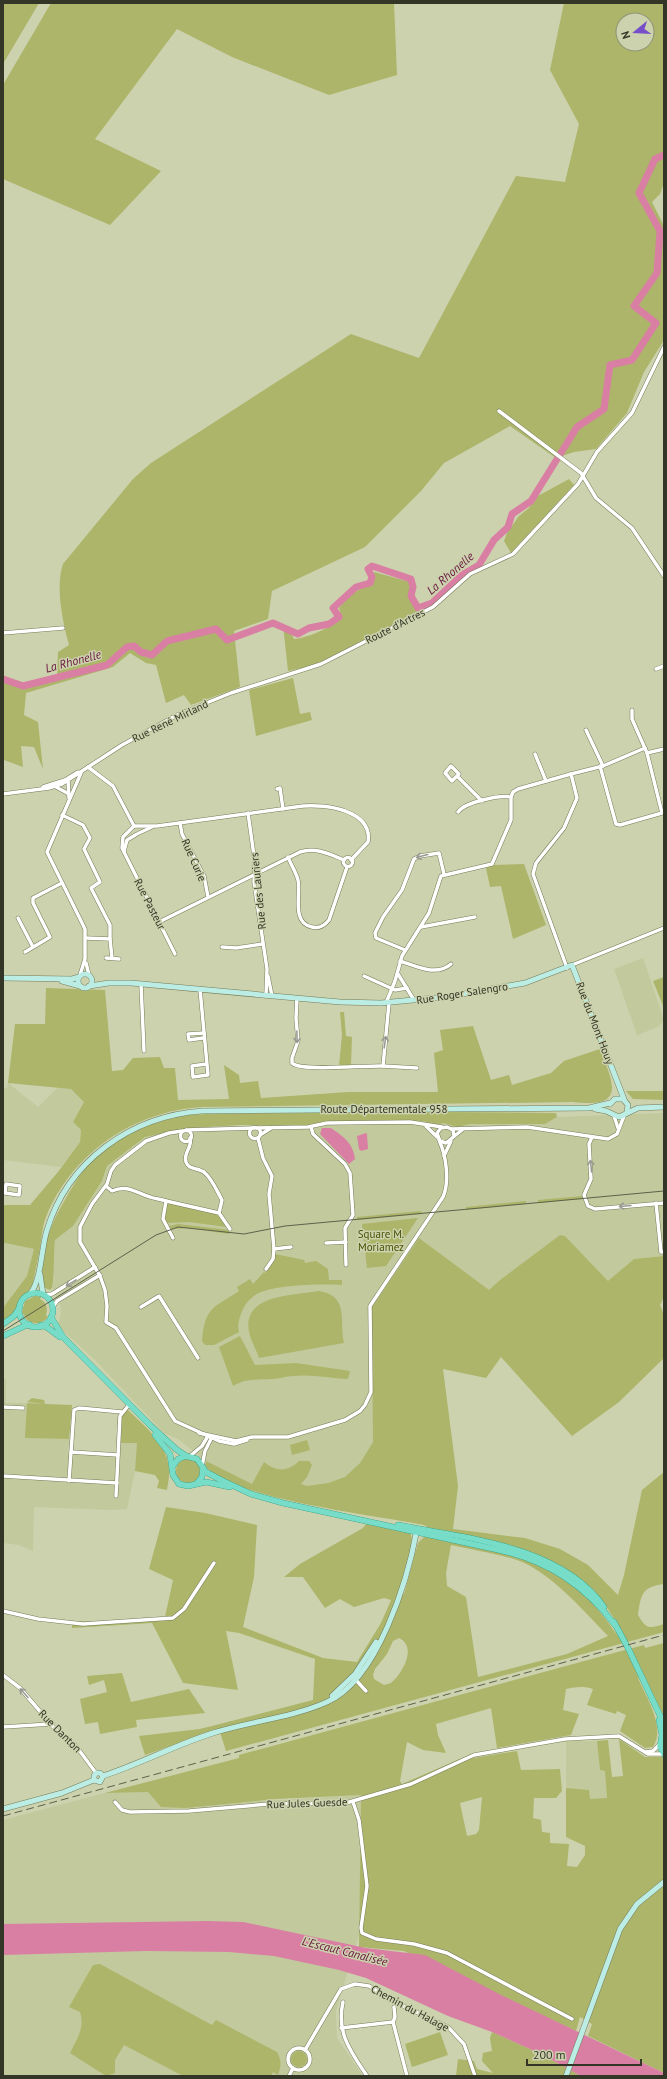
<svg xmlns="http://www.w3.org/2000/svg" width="667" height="2079" font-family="'PT Sans',sans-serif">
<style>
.built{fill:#c2c99d}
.green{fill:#acb569;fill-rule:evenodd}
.water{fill:#da7fa4}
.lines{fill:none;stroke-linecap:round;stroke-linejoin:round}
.river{stroke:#da7fa4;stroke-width:7}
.street-casing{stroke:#767b59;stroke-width:4.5}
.secondary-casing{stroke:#767b59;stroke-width:6}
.primary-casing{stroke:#259278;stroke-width:6}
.street{stroke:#fff;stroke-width:3.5}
.secondary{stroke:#bbede4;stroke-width:5}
.primary{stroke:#77dcc8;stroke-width:5.5}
.tram{stroke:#5d614b;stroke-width:1}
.rail{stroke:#5d614b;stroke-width:1;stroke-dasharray:8 4;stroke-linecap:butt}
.oneway{stroke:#999a92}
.labels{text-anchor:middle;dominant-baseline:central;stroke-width:3;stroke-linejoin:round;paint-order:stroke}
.street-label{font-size:11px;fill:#333526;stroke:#ccd2ad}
.park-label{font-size:11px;fill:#4a5004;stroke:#ccd2ad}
.water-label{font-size:12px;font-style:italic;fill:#67163f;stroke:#ccd2ad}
</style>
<rect width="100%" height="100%" fill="#ccd2ad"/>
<g class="built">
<polygon points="643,958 664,1020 658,1027 637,1035 614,969"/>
<polygon points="8,1083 38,1107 58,1087 71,1089 84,1102 73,1122 81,1130 80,1142 61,1167 3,1160 3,1088 7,1088"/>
<polygon points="664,1113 664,1256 634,1259 608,1281 565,1236 560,1235 500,1280 489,1291 419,1238 384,1286 373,1305 373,1442 360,1463 346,1477 328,1483 307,1486 252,1485 228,1473 206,1461 178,1439 164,1433 94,1359 65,1333 58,1324 61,1314 60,1305 52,1288 54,1278 53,1258 55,1240 73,1226 102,1181 107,1166 145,1137 190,1128 317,1124 326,1121 423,1121 435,1125 443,1123 457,1127 470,1124 545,1124 557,1117"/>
<polygon points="4,1243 34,1249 27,1276 3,1308"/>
<polygon points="3,1379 6,1379 6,1403 27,1403 26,1438 69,1439 68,1454 120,1456 121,1443 138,1443 135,1471 127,1509 110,1510 34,1507 33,1551 19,1545 3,1543"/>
<polygon points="566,1741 597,1741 600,1770 605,1771 607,1799 590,1799 566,1788"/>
<polygon points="148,1792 161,1807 361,1795 360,1931 336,2011 337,2038 363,2076 3,2076 3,1820 105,1793"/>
</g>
<g class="green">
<polygon points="3,3 39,3 3,64"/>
<polygon points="51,3 394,3 397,75 329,95 232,57 177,29 95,139 161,171 110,225 3,179 3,85"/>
<path d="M564 3H664V183L660 194 652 202 664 226V340L644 372 627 413 596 449 574 452 556 458 510 426 444 463 421 491 365 547 272 591 268 619 234 631 240 687 191 705 184 695 166 703 156 665 146 663 130 653 113 667 26 693 24 715 38 722 43 769 34 747 21 746 23 767 4 760 3 676 25 683 57 676 58 652 69 645C63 623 55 587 63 564L133 479 151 463 351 334 419 358 516 176 565 182 579 124 550 70ZM623 20H647V44H623Z"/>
<polygon points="569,479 574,485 511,553 504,541 507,533 519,516 529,508 536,497"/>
<path d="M374 572 410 582 417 602 423 609 316 665 288 671 283 625 288 626 294 639C307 638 335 627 341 616L339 608C347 595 357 590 371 584Z"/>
<polygon points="293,678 300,714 310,712 312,720 256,736 249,690"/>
<polygon points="524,864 546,925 513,939 501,886 490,887 486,868 493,865"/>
<polygon points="664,977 664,1008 653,981"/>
<path d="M46 988 105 990 112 1071 123 1070 133 1058 160 1057 164 1068H175L178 1100 229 1099 224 1065 239 1075 240 1083 258 1081 261 1098 349 1092H438L434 1053 443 1050 440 1030 473 1026 491 1080 509 1075 512 1085 551 1073 564 1061 600 1049C614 1085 626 1108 573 1102L202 1107C134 1111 72 1153 46 1217 42 1227 42 1237 40 1247 38 1261 34 1275 32 1289L20 1298 15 1312 3 1321V1308L27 1276 34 1249 5 1243 3 1245V1205H30L58 1172 80 1142 81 1130 73 1122 84 1102 71 1089 8 1083 15 1024H45Z"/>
<polygon points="340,1012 344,1012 346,1036 352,1037 351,1065 339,1066 342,1035"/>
<polygon points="626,1091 664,1091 664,1100 633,1099"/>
<path d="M439 1112 556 1113 557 1117 545 1124H470L457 1127 444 1123 435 1125 423 1121H326L302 1126 241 1125 190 1128 145 1137 107 1166 102 1181 73 1226 55 1240C53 1256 55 1272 52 1288L50 1290 43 1287C39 1252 49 1227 66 1198 73 1186 79 1175 88 1165 106 1144 144 1122 171 1117 183 1115 195 1115 207 1114Z"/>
<polygon points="582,1196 583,1199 538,1203 538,1200"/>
<polygon points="526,1201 526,1204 466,1210 466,1207"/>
<polygon points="167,1203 217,1214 227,1227 189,1222 167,1223 164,1220"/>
<polygon points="421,1211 422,1214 357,1220 357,1217"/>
<polygon points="418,1218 386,1266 367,1268 362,1224"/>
<polygon points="178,1224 229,1230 229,1234 188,1228 171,1229 169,1226"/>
<path d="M560 1235 565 1236 608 1281 634 1259 664 1256V1297L660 1305 664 1315V1358L619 1402 572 1436 501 1357 486 1378 443 1369 458 1486 453 1529 525 1538 560 1549 588 1565 618 1595 624 1575 642 1490 664 1472V1584C642 1587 641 1594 638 1615 646 1629 649 1629 664 1624V1632L226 1751 219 1729 145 1755 139 1736 200 1729 313 1700 315 1659 239 1633 226 1631 238 1690 183 1683 152 1623 72 1628V1621L104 1622 165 1617 173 1580 149 1569 166 1507 205 1513 257 1525 254 1577 243 1627 323 1658 357 1662 381 1623 391 1600 384 1598 354 1607 340 1599 325 1608 303 1577H284L300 1564 363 1528 366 1524 410 1533C417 1544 403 1578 400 1591L404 1594 418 1543 425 1536C471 1546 538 1555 574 1585 592 1600 605 1618 618 1636L624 1634 606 1606 566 1569 543 1557 505 1545 432 1530 424 1525C379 1516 232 1499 205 1466L206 1461 252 1484 264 1462C276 1472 288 1472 299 1461H309L312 1465 307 1477 301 1484 307 1486 328 1483 345 1477 360 1463 373 1442 372 1307 419 1238 489 1290 500 1280ZM451 1545C472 1550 495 1553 517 1560 548 1570 585 1612 608 1636L567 1654 478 1677 466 1597 447 1586 446 1573ZM399 1638C418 1647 402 1674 391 1683L384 1685 374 1679 373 1675 375 1669 387 1654 393 1641Z"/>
<path d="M275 1254 304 1260 305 1263 316 1261 328 1269 329 1280H342V1285C322 1284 269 1284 254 1296 247 1301 244 1306 241 1314 239 1320 237 1325 239 1332L214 1345H205L202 1341C205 1306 214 1308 239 1291L237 1287 250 1279 253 1284 264 1272 265 1273 274 1260Z"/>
<path d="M318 1291C350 1295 339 1321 344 1343L259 1358C256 1349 251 1341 249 1332 242 1294 292 1296 318 1291Z"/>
<path d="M35 1296 41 1297 40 1299C47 1303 48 1308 46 1315L48 1317C42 1324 35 1325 27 1320L22 1312 25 1301Z"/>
<path d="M240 1336 255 1365 296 1363 350 1371 348 1379C329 1378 312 1374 293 1376 286 1376 279 1379 272 1379 257 1380 247 1378 233 1386L219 1347Z"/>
<polygon points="32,1398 44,1400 45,1404 72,1405 69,1439 25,1438 27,1403 45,1404 27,1402"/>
<path d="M128 1410C144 1426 167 1443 169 1468 170 1475 168 1483 167 1490L157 1488 159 1481 155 1475 135 1471 137 1443H121L122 1416Z"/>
<polygon points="307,1440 310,1450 292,1455 290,1445"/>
<circle cx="188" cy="1471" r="12"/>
<path d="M664 1643V1717L644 1675 638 1678C646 1697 666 1727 653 1747L645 1748 620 1731 626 1715 617 1711 616 1714 587 1705 593 1689C584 1686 575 1687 566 1689L563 1710 579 1714 571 1735 497 1748 491 1708 436 1724 438 1735 446 1753 423 1750 407 1742 400 1781 402 1784 471 1754 473 1758 517 1751 521 1770 560 1769 562 1791 556 1798H534L533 1818 541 1820 542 1832 550 1833V1843L569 1844 567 1866 577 1867 585 1855V1846L566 1837V1788L589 1790 590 1799 607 1798 605 1771 600 1770 597 1741 608 1740 612 1777 623 1776 619 1739 645 1757H664V2073L588 2036 592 2024 580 2017 576 2031 404 1951 359 1947 361 1795 276 1799 185 1808 161 1807 148 1792 105 1793 239 1758V1755L599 1657 644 1645 645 1648ZM482 1797 479 1830 476 1834 467 1836 460 1803Z"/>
<polygon points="122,1673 131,1702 189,1689 205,1713 136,1720 137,1727 100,1734 98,1722 85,1724 80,1699 107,1692 104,1680 89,1685 87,1676"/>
<path d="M100 1964 212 2025 216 2020 277 2052C282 2061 281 2066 278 2075L273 2072 271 2076H183L124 2045 115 2060V2073L106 2076 70 2053C77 2039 85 2028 80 2012L69 2007 93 1965Z"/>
<polygon points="440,2032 448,2055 412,2067 405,2044"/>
<polygon points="492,2032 539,2053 581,2076 456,2076 458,2059 474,2061 477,2069 493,2073 482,2061 483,2053 492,2051 490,2038"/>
<circle cx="299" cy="2059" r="8"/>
</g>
<g class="water">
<path d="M322 1128H331C344 1137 353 1143 355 1159L349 1164 320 1134Z"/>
<polygon points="366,1133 367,1134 368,1149 361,1151 359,1149 357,1136"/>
<polygon points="208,1921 243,1922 366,1948 425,1955 501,1995 664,2073 664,2076 581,2076 539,2053 492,2032 448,2016 366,1978 339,1970 274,1956 229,1952 146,1951 3,1955 3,1924"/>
</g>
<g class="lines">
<polyline class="river" points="3,679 23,686 107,665 127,647 134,646 141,652 152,655 167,641 216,629 227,640 273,623 298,634 309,628 329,624 339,617 333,608 356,587 370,583 372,577 368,569 372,566 411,579 413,587 411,596 418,608 432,603 462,575 479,565 494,540 508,527 512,514 531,501 577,427 604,409 610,365 632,360 656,323 634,306 657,273 660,231 639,193 655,159 664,155"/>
<defs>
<g id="street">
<polyline points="499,411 581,473 596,498 632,528 664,576"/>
<polyline points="3,633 63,628"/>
<polyline points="656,669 664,666"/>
<polyline points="586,730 603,766"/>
<polyline points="647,753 664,749"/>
<polyline points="535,754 546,781"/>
<polyline points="600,766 616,824 620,825 662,813 647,753 632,719 632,710"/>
<polyline points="88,767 113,786 134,826"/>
<polyline points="571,774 603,766 645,748"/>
<polyline points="457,776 452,781 445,773 451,766 459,774 457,776 482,801"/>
<polyline points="68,780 69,798"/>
<polyline points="43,787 65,780 78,772"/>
<polyline points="56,787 69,794"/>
<polyline points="277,789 280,788 283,809"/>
<polyline points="3,794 49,788 62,784 122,745 177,715 231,693 321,664 433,607 470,574 513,554 578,484 597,452 632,413 664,347"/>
<polyline points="511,797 513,792 518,789 571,774 577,798 564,828 536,863 533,874 567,968"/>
<path d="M458 812C465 802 499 795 511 797"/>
<polyline points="248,813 255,863 254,882 267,969 266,996"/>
<polyline points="62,815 83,825 90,838 84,849 100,882 91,888 110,925 110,939 86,938"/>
<polyline points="180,823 182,834 204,876 208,897"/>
<path d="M134 826H157L303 806C325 804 373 810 368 842L351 860"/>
<polyline points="134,826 123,837 122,848 175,954"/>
<polyline points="139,833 152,827"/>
<polyline points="124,851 127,840 137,834"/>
<path d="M288 857C291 865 296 872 298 880 301 894 291 923 312 927 319 929 325 925 329 920L347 867"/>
<circle cx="348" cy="862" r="4.5"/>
<polyline points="18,918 33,947"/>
<path d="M159 922 300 852C316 847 329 854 344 860"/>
<polyline points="421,927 475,917"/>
<polyline points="110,939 112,958"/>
<polyline points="222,947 236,948 263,944"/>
<polyline points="405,950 376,938 375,933 383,917 402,890 414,859 420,856 439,853 444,874"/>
<polyline points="25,952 50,937 33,903 33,898 62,883"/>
<polyline points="106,958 119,959"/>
<path d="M400 961C416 966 436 977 451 964"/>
<polyline points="86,963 89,975"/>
<polyline points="572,965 664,928"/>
<polyline points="398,974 414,1000"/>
<polyline points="80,975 85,959 85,929 47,852 81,773"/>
<polyline points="268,976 272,996"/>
<polyline points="364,976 395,990 407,988"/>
<polyline points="141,984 144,1051"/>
<polyline points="200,989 208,1075 193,1077 192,1066 206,1064"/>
<path d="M297 998 296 1018 298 1041 292 1058V1063C300 1072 367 1065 383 1066L389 1003"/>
<polyline points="386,1003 395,981 402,956 429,913 441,876 492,864 511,820 511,797"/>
<polyline points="203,1038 189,1040 188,1034 204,1033"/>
<polyline points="383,1066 417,1068"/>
<polyline points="614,1116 618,1128"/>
<polyline points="426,1126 437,1137"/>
<polyline points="311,1127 313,1134 345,1164 350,1173 353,1215 345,1228 346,1265"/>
<circle cx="255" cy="1133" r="5.5"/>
<polyline points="256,1128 308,1127 327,1123 410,1122 442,1127"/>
<polyline points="451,1129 527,1127 608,1139 617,1134 624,1116"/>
<polyline points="186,1130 254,1128"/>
<circle cx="186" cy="1136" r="5.5"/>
<polyline points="182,1131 169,1133 146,1141 115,1165 111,1171 107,1184 92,1204 80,1227 80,1242 100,1276 105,1290 107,1306 106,1322 116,1328 175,1421 219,1441 234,1444 247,1440"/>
<polyline points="260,1135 271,1128"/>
<polyline points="454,1136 453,1130 447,1127 441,1128 437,1133 440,1141 446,1143 462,1130"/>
<polyline points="592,1137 589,1144 591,1179 584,1195 588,1206 595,1209 664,1203"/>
<path d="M190 1138C193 1147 183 1152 186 1162 189 1171 199 1167 205 1173 212 1179 217 1191 222 1200L219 1213"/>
<polyline points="258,1138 263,1158 272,1176 269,1194 274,1249 291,1247"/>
<polyline points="444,1156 451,1141"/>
<polygon points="6,1184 20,1186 19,1195 5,1193"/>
<path d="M106 1186 112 1191C128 1184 136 1193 150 1197 155 1199 160 1199 166 1201L163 1219 173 1238"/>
<polyline points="166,1201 219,1213 230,1229"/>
<polyline points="656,1203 661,1252 664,1252"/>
<polyline points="326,1243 346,1242"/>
<polyline points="266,1269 273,1259 274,1249"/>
<polyline points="45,1295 52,1294 95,1267"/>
<polyline points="53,1307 57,1301 100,1275"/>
<polyline points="141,1307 159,1296 198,1358"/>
<polyline points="3,1407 23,1408"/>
<path d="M199 1433 236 1441 252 1437H288L345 1420 360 1411 365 1405 371 1392 370 1306 443 1197C450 1181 446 1155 439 1140"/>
<polyline points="71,1452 118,1455"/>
<polyline points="190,1456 202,1446 208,1436"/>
<polyline points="202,1466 205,1451 212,1437"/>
<polyline points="3,1476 117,1483"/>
<polyline points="69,1481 74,1410 79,1408 122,1412"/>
<polyline points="116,1496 120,1416 128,1406"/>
<polyline points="3,1611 38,1619 83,1624 173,1618 184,1609 214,1563"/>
<polyline points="3,1675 20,1688 56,1730 76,1746 96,1773"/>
<polyline points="354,1678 366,1691"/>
<polyline points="3,1727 51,1724"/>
<polyline points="646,1752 653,1751 659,1745"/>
<polyline points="115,1802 122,1810 130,1812 189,1811 269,1804 346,1803 411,1784 474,1755 565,1739 619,1736 648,1754 664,1754"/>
<polyline points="353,1802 359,1820 367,1886 361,1928 362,1933 376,1939 414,1944 447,1953 572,2019"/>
<path d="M343 2002C336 2033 351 2052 367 2076"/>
<polyline points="394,2007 395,2017 393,2022 407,2076"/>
<polyline points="341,2028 393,2022"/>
<circle cx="299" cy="2059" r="11"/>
<polyline points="305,2050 341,1989 355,1984 369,1986 397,2003 448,2027 464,2044 475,2076"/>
<polyline points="289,2076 293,2068"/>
</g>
<g id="secondary">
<circle cx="85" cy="981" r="7"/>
<polyline points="3,978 72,979 79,977"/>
<polyline points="62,981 80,986"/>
<polyline points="89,986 109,983 131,983 340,1002 381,1003 445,997 525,983 572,965 624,1099"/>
<polyline points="610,1104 615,1099 623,1099 628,1105 627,1112"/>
<polyline points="595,1109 606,1111 619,1117 638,1108 664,1107"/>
<polyline points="40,1274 43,1294"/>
<path d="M30 1294C42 1279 41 1248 47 1230 68 1161 131 1116 202 1111L589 1108 610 1103"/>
<polyline points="332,1696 355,1674 376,1642"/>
<path d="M94 1780 100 1782 103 1776C140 1764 175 1745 213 1733 251 1721 291 1718 327 1702 378 1680 408 1579 417 1529"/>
<polyline points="94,1780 94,1776 96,1773 100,1773 103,1776"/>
<polyline points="3,1809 62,1793 94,1780"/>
<polyline points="566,2076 620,1929 637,1904 664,1882"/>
</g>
<g id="primary">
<circle cx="36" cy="1310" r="17"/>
<path d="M51 1317 63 1337 151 1426 176 1449 186 1456 197 1459 206 1472 223 1481 251 1494 283 1503 499 1550C548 1561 585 1585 615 1625"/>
<polyline points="3,1324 14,1316 20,1307"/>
<polyline points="41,1325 48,1328 60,1337"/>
<polyline points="3,1336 29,1324"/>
<polyline points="155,1435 170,1454 173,1475 179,1484 188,1486 206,1482 230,1487"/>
<polyline points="173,1466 178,1459 186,1456"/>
<polyline points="197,1483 202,1477 203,1468"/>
<path d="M398 1525C466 1538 561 1546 604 1607"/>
<polyline points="614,1622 629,1650 664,1724"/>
<polyline points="659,1720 662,1735 660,1747 664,1754"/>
</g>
</defs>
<use href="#street" class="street-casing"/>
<use href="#secondary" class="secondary-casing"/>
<use href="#primary" class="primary-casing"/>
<use href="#street" class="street"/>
<use href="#secondary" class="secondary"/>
<use href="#primary" class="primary"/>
<polyline class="tram" points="3,1331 156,1235 178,1227 244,1234 285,1226 664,1191"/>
<polyline class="rail" points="3,1816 664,1635"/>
</g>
<defs><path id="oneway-shaft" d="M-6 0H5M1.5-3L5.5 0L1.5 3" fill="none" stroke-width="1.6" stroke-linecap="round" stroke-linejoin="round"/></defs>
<g class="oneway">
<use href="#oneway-shaft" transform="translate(422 856) rotate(165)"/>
<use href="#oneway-shaft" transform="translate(297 1037) rotate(89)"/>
<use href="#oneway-shaft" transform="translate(385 1042) rotate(-82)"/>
<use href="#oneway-shaft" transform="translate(591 1166) rotate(-95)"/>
<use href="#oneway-shaft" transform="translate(625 1206) rotate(175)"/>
<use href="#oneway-shaft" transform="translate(71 1283) rotate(148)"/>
<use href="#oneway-shaft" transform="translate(24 1693) rotate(-132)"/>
</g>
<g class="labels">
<g class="street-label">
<text transform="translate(395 626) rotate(-27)">Route d'Artres</text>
<text transform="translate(170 721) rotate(-26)">Rue René Mirland</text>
<text transform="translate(194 860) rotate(66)">Rue Curie</text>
<text transform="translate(258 891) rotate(-96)">Rue des Lauriers</text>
<text transform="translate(150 904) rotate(63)">Rue Pasteur</text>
<text transform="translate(462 993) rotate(-9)">Rue Roger Salengro</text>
<text transform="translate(595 1023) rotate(69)">Rue du Mont Houy</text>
<text x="384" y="1109">Route Départementale 958</text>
<text transform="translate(60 1731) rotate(45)">Rue Danton</text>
<text transform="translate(307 1803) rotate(-2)">Rue Jules Guesde</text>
<text transform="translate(410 2008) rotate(28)">Chemin du Halage</text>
</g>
<g class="park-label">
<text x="381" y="1234">Square M.<tspan x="381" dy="13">Moriamez</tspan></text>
</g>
<g class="water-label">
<text transform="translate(450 573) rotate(-41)">La Rhonelle</text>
<text transform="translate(73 661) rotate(-15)">La Rhonelle</text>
<text transform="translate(345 1951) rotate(14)">L'Escaut Canalisée</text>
</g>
</g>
<rect width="667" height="2079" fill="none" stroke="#333526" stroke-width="8"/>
<g transform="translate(635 32) rotate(252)"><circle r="19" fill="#ccd2ad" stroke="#8f9377"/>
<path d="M0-3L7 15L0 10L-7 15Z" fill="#774fc8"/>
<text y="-6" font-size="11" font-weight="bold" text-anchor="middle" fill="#333526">N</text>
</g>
<path d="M527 2059v6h114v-6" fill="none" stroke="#333526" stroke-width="2"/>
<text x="533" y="2059" font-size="12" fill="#333526" stroke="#ccd2ad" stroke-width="3" paint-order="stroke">200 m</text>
</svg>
